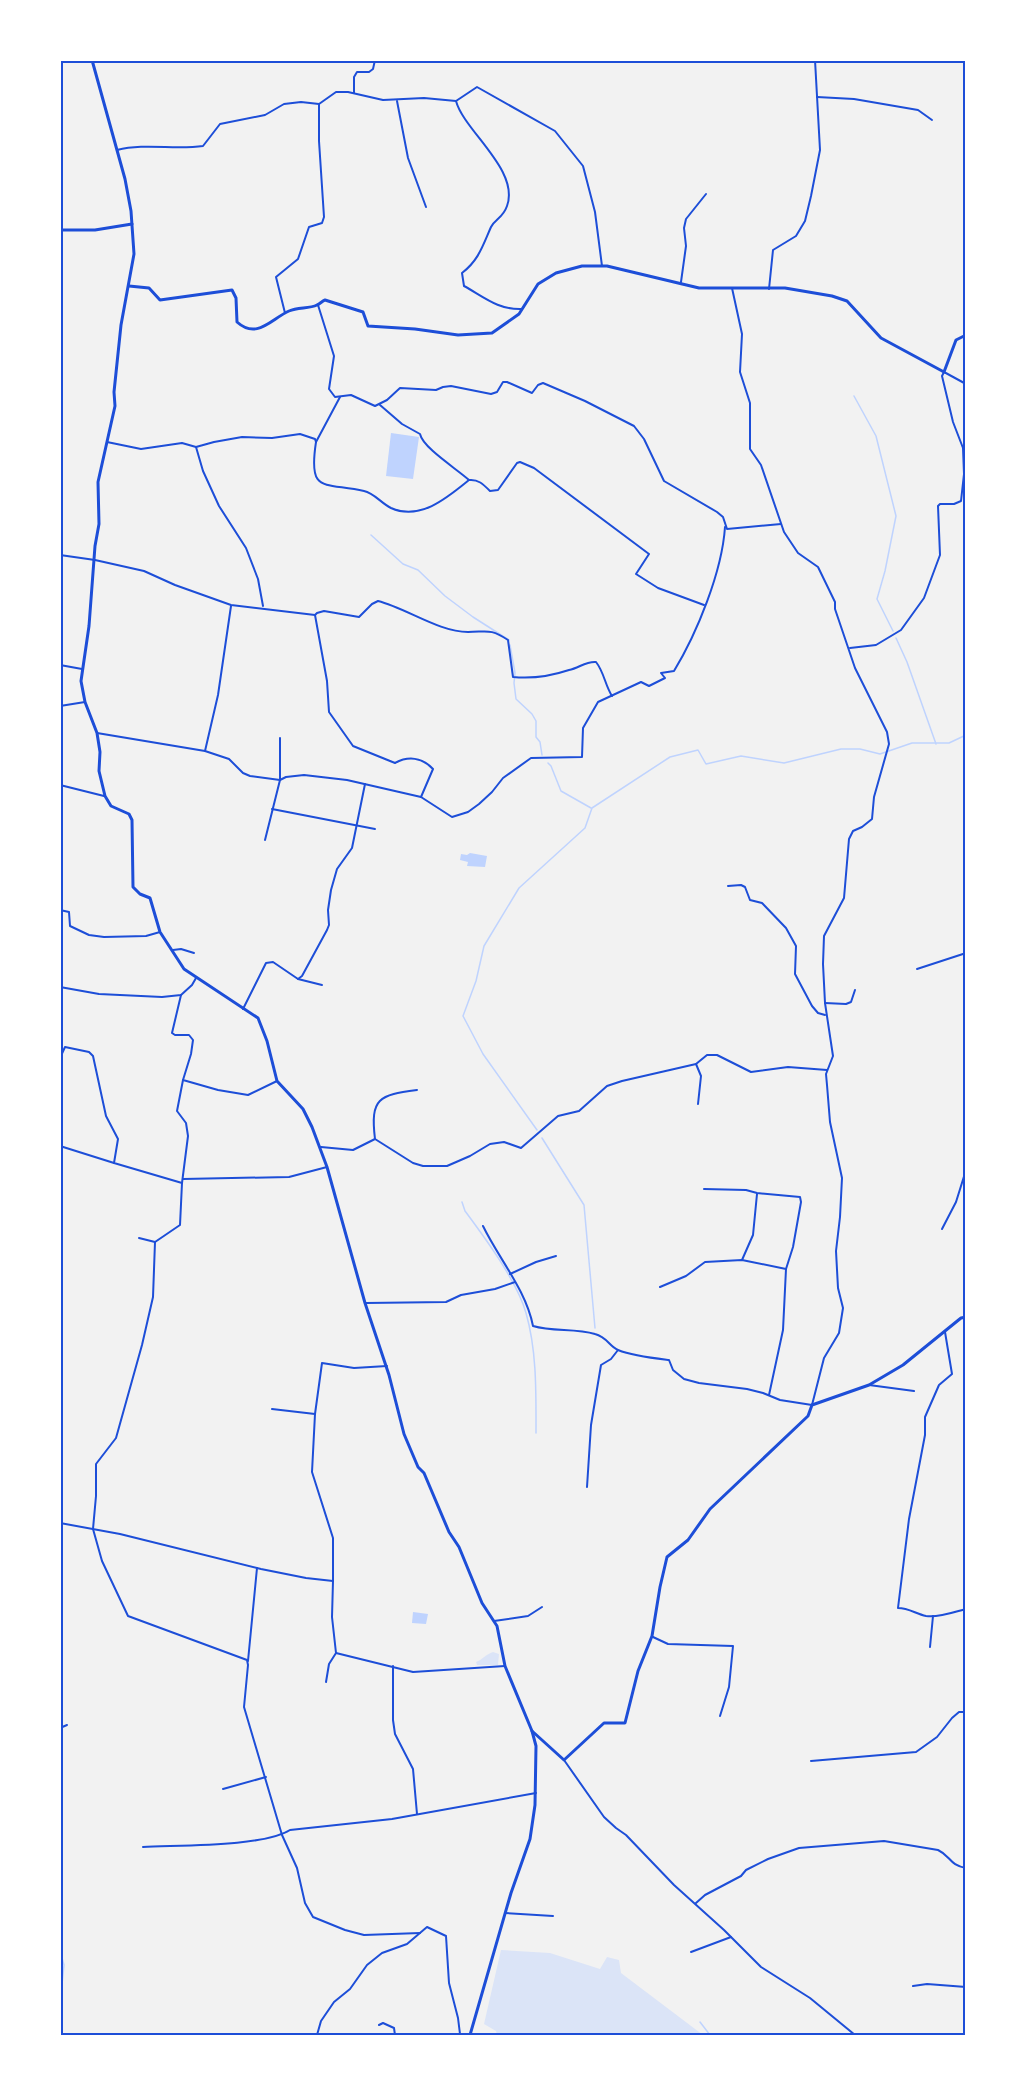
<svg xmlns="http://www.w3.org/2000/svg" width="1026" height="2095" font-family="'Fira Sans Condensed',sans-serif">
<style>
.green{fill:#dbe4f7}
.water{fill:#bfd3fe}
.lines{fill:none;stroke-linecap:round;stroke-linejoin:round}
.stream{stroke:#bfd3fe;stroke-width:1.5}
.minor{stroke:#1d4ed8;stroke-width:2}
.secondary{stroke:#1d4ed8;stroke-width:3}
.neatline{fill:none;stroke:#1d4ed8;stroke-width:2}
</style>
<rect width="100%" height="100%" fill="#f2f2f2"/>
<g class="green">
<path d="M493 1652 499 1654 498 1665H477L476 1662C482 1660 486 1654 493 1652Z"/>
<polygon points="501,1950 550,1953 600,1969 607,1957 619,1960 621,1973 703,2035 497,2035 496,2031 484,2024"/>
</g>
<g class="water">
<polygon points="391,433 419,437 413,479 386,476"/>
<polygon points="470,853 487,856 485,867 467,866 468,862 460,860 461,854 467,855"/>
<polygon points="413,1612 428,1614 426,1624 412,1623"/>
</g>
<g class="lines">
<g class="stream">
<polyline points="854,396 876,436 896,516 885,571 877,599 893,631"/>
<polyline points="371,535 403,564 418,570 445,596 473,617 509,640"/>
<polyline points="896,638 907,662 936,744"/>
<polyline points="510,645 515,673 514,683 516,699 532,714 536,721 536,737 540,742 542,755"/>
<polyline points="548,763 551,766 561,791 591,808"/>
<polyline points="537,1130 483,1054 463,1016 476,981 484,946 519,888 585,828 592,808 670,757 698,750 706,764 741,756 784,763 841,749 860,749 880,754 912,743 949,743 966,735"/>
<polyline points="542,1138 584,1205 595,1328"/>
<path d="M462 1202 465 1211C485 1238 517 1281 526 1313 537 1351 536 1394 536 1433"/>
<polyline points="60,1951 64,1965 60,2003"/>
<polyline points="700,2022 710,2035"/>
</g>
<g class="minor">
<polyline points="354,93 354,77 357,72 369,72 373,69 375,60"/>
<polyline points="817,97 854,99 918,110 932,120"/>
<polyline points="397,101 408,158 426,207"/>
<path d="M456 101C464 131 520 170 507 206 503 218 495 219 491 227 483 245 479 260 462 273L464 286C484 297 498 310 522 309"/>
<path d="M117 150C145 143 175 150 203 146L220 124 265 115 284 104 301 102 319 104 336 92H348L383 100 424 98 456 101 477 87 555 131 583 166 595 212 602 266"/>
<polyline points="681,282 686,246 684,228 686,219 706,194"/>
<polyline points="769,289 773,250 796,236 805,221 811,196 820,150 815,60"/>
<polyline points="318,305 334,356 329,389 335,397 351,395 375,406 387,400 400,388 436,390 443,387 451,386 491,394 497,392 503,382 507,382 532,393 538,385 543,383 585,401 634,426 644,439 664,481 717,512 723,517 727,529 781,524"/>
<polyline points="285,313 276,277 298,259 309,227 322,223 324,217 319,141 319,104"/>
<path d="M380 405 402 424 420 434C423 448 457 469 469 480 478 479 483 484 490 491L498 490 517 463 520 462 534 468 649 554 636 574 658 588 704 605"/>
<path d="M107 442 141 449 182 443 196 447 214 442 242 437 272 438 300 434 315 439 316 442C308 494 323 482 364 491 374 493 381 503 391 508 420 521 447 498 469 480"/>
<polyline points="316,442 340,397"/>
<polyline points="196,447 203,471 219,506 246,548 258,579 263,606"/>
<path d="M60 555 95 560 144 571 175 585 231 605 315 615 327 681 329 712 353 746 395 763C408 756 422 757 433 769L421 797"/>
<path d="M315 615 317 613 324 611 359 617 372 604 378 601C406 608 439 632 468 632 487 632 490 628 508 640L513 677C532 679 551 676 569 670 579 668 586 661 596 662 604 672 605 685 612 696"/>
<polyline points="850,648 876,645 901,630 924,598 940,555 938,506 940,504 954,504 961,501 964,474 963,448 953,422 942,376 944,372 966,384"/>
<polyline points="60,665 82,669"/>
<polyline points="60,706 85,702"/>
<path d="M97 733 205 751 229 759 243 773 250 776 280 780 286 777 304 775 347 780 421 797 452 817 468 812 479 804 492 792 503 778 531 758 582 757 583 728 598 702 641 682 649 686 665 678 661 673 674 671C697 633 722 572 725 527"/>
<polyline points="205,751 218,695 231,606"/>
<polyline points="60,785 104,796"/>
<polyline points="272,809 375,829"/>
<polyline points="265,840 280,780 280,738"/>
<polyline points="728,886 741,885 745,887 750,900 762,903 786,928 796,946 795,974 812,1006 818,1013 825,1015"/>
<polyline points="60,910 69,912 70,926 89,935 104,937 146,936 160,932"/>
<polyline points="173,950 181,949 194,953"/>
<polyline points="917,969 966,953"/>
<polyline points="298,979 322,985"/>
<polyline points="60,987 99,994 162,997 181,995 192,985 196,978"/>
<polyline points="181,995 172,1033 175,1035 189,1035 193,1040 191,1054 183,1080 218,1090 248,1095 277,1081"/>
<polyline points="825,1003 846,1004 851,1002 855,990"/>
<polyline points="243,1009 266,963 273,962 298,979 302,976 327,930 329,925 328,910 331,890 337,869 352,848 365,784"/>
<polyline points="60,1058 65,1047 89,1052 93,1056 106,1116 118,1139 114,1163 182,1183"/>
<polyline points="696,1064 701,1076 698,1104"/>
<polyline points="183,1080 177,1111 186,1123 188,1136 182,1183 180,1225 155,1242 153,1297 142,1345 116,1438 96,1464 96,1496 93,1529 102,1561 128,1616 247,1660 248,1665 244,1707 282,1835 297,1868 305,1903 313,1917 345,1930 364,1935 420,1933"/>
<path d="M375 1139C370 1098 379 1095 417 1090"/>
<polyline points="60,1146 114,1163"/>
<polyline points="321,1147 353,1150 375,1139 413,1163 423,1166 447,1166 470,1156 490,1144 504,1142 521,1148 558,1116 579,1111 607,1086 622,1081 696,1064 707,1055 717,1055 751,1072 788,1067 827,1070"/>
<polyline points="183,1179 289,1177 327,1167"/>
<polyline points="704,1189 746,1190 757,1193 800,1197 801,1202 793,1247 786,1269 783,1330 769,1395"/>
<path d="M483 1226C499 1259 526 1290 533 1326 553 1332 575 1328 595 1334 607 1337 609 1346 618 1350 633 1356 652 1358 669 1360L673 1370 684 1379 699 1383 747 1389 763 1393 780 1400 812 1405 824 1358 839 1333 843 1308 838 1288 836 1251 840 1217 842 1178 830 1122 827 1085 826 1074 833 1056 825 1003 823 964 824 936 844 898 849 839 853 831 862 827 872 819 874 797 889 744 887 732 855 668 835 609V602L818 567 798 553 784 532 761 465 750 449V403L740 372 742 334 732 288"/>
<polyline points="942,1229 956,1202 966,1170"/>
<polyline points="139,1238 155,1242"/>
<polyline points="60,1243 60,1247"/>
<polyline points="742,1260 753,1235 757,1194"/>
<polyline points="510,1274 536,1262 556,1256"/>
<polyline points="660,1287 686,1276 705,1262 742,1260 786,1269"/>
<polyline points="366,1303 446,1302 461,1295 495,1289 515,1282"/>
<path d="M945 1332 952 1374 939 1385 925 1417V1435L909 1519 898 1608C909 1608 916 1614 926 1616 939 1618 954 1612 966 1609"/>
<polyline points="869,1385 914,1391"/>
<polyline points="272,1409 315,1414"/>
<polyline points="587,1487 591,1425 601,1365 611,1359 618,1350"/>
<polyline points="60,1523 120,1534 261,1569 306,1578 333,1581 332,1617 336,1653 413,1672 505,1666"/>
<polyline points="333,1581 333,1538 312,1472 315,1414 322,1363 354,1368 387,1366"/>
<polyline points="494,1621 528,1616 542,1607"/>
<polyline points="653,1637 668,1644 733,1646 729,1687 720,1716"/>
<polyline points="930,1647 933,1616"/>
<polyline points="248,1661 257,1568"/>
<polyline points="393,1666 393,1720 395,1734 413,1769 417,1814"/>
<polyline points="326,1682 329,1664 336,1653"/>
<polyline points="60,1728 67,1725"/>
<polyline points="564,1760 604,1817 616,1828 626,1835 674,1885 724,1930 761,1967 810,1998 855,2035"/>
<polyline points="811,1761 916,1752 937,1737 952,1718 959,1712 966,1712"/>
<polyline points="223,1789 266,1777"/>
<path d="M143 1847C178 1845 263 1847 290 1830L392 1819 536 1793"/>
<path d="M696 1903 705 1895 741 1876 746 1870 768 1859 799 1848 884 1841 938 1850C951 1856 949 1865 966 1868"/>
<polyline points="505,1913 553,1916"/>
<polyline points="691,1952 731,1937"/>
<polyline points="913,1986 927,1984 966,1987"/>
<polyline points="379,2025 383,2023 394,2028 395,2035"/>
<polyline points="317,2035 321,2021 334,2002 350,1989 367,1965 382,1953 407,1944 427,1927 446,1936 449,1983 458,2018 460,2034 470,2035"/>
</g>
<g class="secondary">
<polyline points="92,60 125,179 131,211 134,254 121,325 114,392 115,406 98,482 99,524 95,546 89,626 81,681 85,702 97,733 100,752 99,771 105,796 111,806 129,814 132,820 133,887 140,894 150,898 160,932 184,969 258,1018 267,1041 277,1081 303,1109 312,1127 327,1167 365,1303 389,1375 404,1434 418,1467 424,1473 449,1532 459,1547 482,1603 497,1626 505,1666 532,1731 536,1746 535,1805 530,1839 511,1893 470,2035"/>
<polyline points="60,230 95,230 132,224"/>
<path d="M129 286 149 288 160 300 232 290 236 298 237 322C257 340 271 319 289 311 298 307 309 309 317 305 320 304 322 301 325 300L363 312 368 326 415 329 458 335 492 333 519 314 538 284 556 273 582 266H607L699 288H785L832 296 847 301 881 338 944 372 956 340 966 335"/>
<polyline points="532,1731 564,1760 604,1723 625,1723 638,1671 652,1636 660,1587 667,1557 688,1540 710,1509 808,1416 812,1405 869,1385 903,1365 961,1318 966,1317"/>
</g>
</g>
<rect width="1026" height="2095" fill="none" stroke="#ffffff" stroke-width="123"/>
<rect x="62" y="62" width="902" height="1972" class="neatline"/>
</svg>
